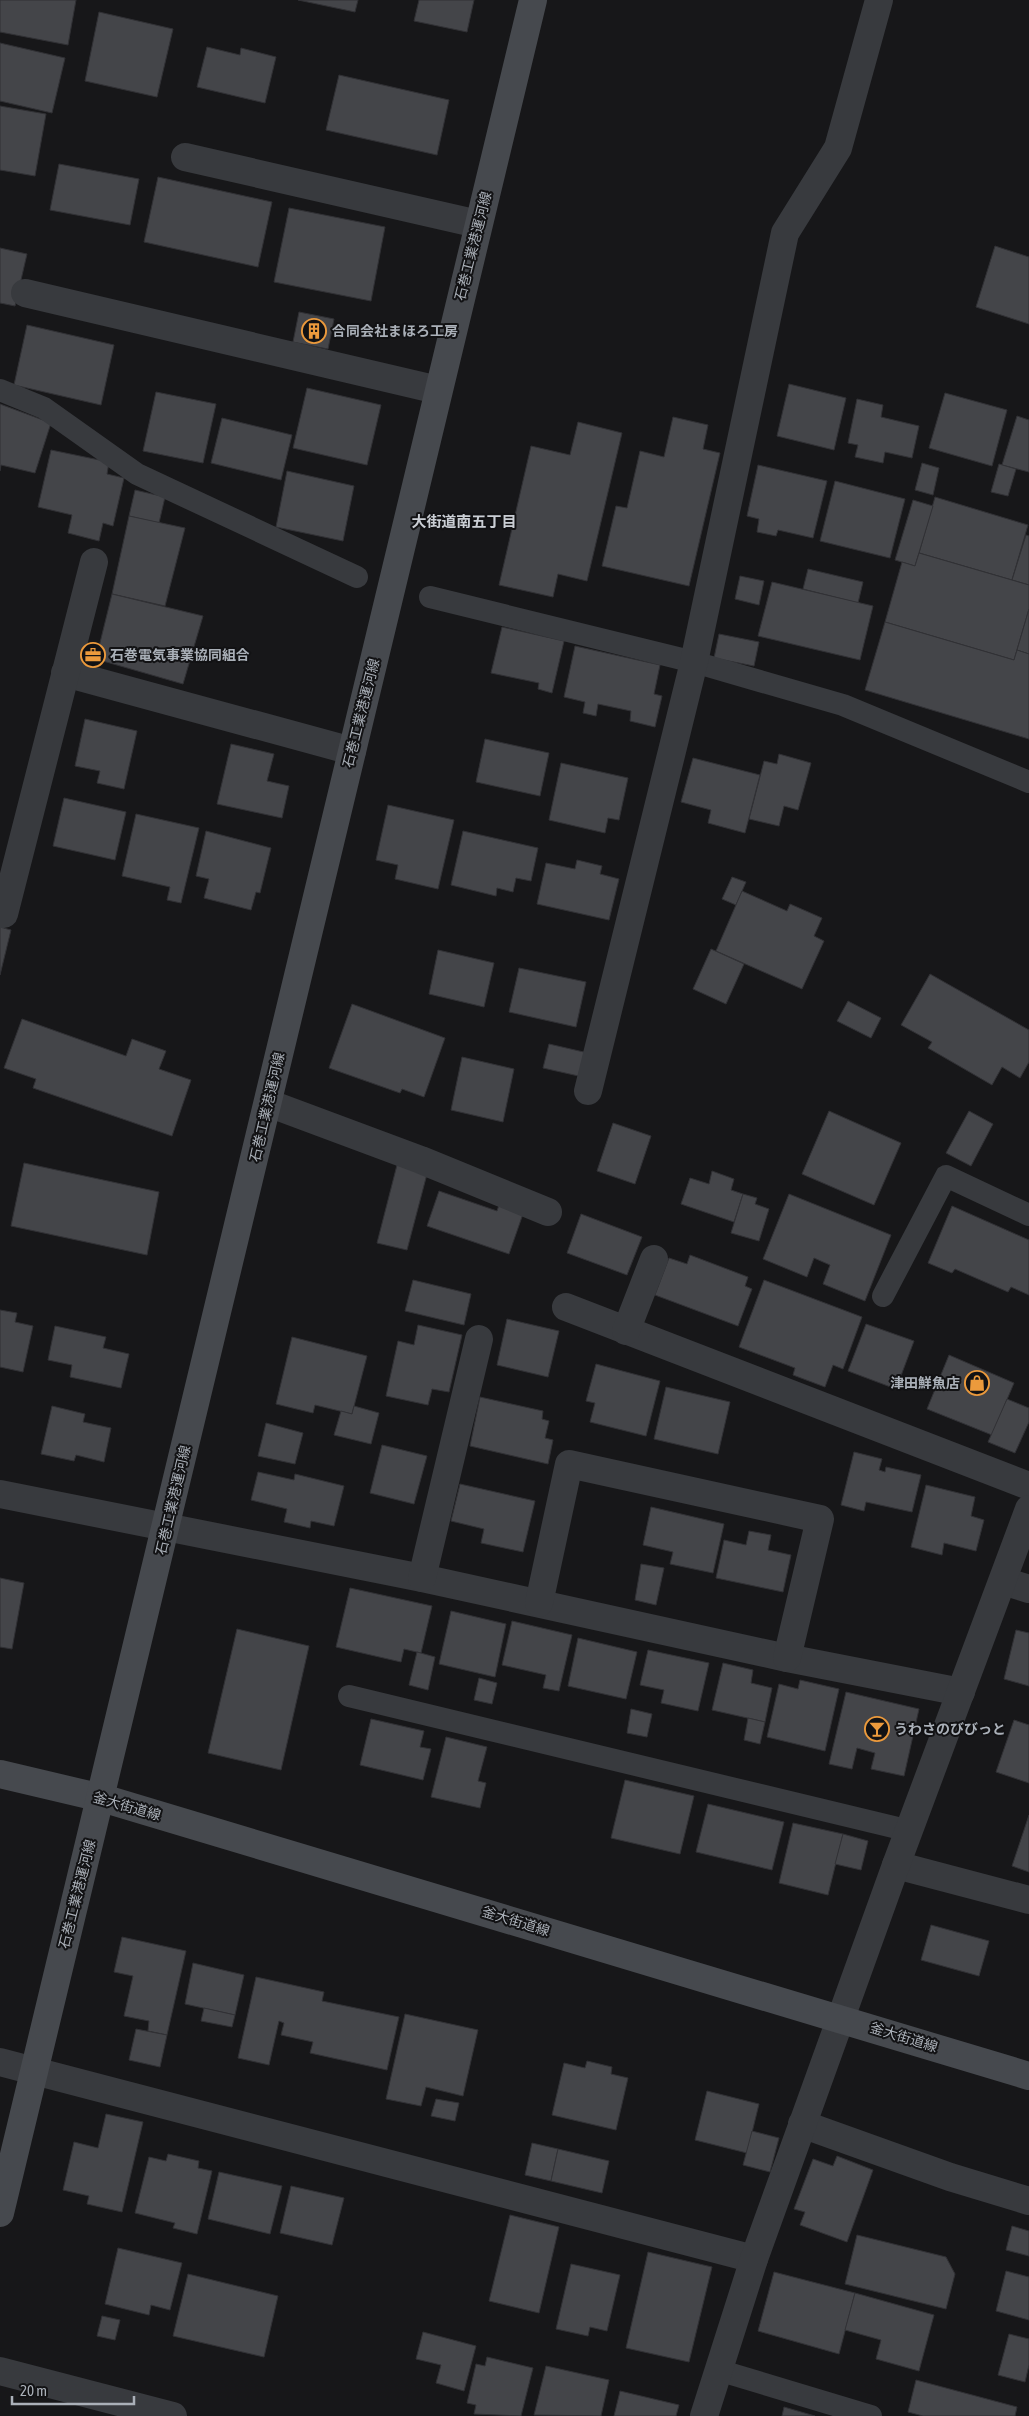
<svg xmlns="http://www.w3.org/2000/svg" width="1029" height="2416" font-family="'Asap Condensed','Noto Sans JP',sans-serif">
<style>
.building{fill:#444549;stroke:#313135}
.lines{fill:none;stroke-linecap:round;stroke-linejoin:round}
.lane{stroke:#383a3e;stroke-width:22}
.street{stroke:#383a3e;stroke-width:28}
.secondary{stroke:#46494e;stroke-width:28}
.labels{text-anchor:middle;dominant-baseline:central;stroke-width:4;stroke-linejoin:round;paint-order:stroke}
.street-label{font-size:14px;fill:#aab0b8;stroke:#121214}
.poi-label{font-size:14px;font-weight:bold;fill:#aab0b8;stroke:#121214;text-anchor:start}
.neighbourhood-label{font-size:15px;font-weight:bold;fill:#caced4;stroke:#121214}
</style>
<rect width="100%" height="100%" fill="#171719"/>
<g class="building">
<polygon points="0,0 76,0 68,45 0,32"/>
<polygon points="298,0 358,0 355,12"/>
<polygon points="419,0 474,0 467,32 414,21"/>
<polygon points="99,12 173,29 157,97 85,81"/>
<polygon points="0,43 65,58 52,113 0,101"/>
<polygon points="207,47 240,55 241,48 276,57 265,103 197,87"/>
<polygon points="339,75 449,100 437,155 326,130"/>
<polygon points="0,106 46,114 35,176 0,170"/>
<polygon points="59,164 139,179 130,225 50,210"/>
<polygon points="158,177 272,202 258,267 144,242"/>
<polygon points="289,208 385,227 371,301 274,282"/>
<polygon points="995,246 1029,257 1029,324 976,307"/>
<polygon points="0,248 27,254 15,306 0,303"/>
<polygon points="299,312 334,319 328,349 293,342"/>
<polygon points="27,325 114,345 101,405 14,385"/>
<polygon points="789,384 846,398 834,450 777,436"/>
<polygon points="307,388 381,405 367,465 293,448"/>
<polygon points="156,392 216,404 203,463 143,451"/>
<polygon points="945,393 1007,410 992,466 929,448"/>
<polygon points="857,399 883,405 881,417 919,426 912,458 885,452 883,463 855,457 858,445 848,443"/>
<polygon points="0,404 51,423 35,473 1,465 0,471"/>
<polygon points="1017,416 1029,420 1029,472 1002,465"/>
<polygon points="673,417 708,425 703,449 720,453 689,586 602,566 616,506 627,508 640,451 664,457"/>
<polygon points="222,418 292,435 281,480 211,463"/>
<polygon points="578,422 622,433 587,581 558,574 553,597 499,585 531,446 570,455"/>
<polygon points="51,450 109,462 107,474 124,478 113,526 103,523 99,541 68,533 72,515 38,507"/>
<polygon points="922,463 939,468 933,495 915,490"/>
<polygon points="999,464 1016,469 1008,496 991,492"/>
<polygon points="758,465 827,481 813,538 778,530 776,536 757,532 759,519 747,516"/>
<polygon points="287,471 354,486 343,541 276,527"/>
<polygon points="835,481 905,499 890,558 820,541"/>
<polygon points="135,490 165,497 159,523 129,516"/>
<polygon points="935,497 1028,525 1012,580 919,553"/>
<polygon points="913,500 933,506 915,566 895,560"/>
<polygon points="129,516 185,528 165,606 112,594"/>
<polygon points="1026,535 1029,536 1029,585 1012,580"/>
<polygon points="919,553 1029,585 1029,609 1014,660 885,622 902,562 915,566"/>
<polygon points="808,569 863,582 858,603 803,589"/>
<polygon points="740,576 764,581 759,605 735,599"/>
<polygon points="772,582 873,606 860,660 758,636"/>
<polygon points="112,594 203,616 183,684 96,659"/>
<polygon points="1029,609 1029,654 1017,650"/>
<polygon points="885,622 1014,660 1017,650 1029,654 1029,739 865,690"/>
<polygon points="502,627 564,641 552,693 538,689 539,683 491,673"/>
<polygon points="719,634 759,642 754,666 714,658"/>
<polygon points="575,646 660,665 654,694 662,696 655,727 630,721 631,711 598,704 596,716 583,713 585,702 564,697"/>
<polygon points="85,719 137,731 124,789 97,783 100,771 75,766"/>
<polygon points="485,739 549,753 540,796 476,782"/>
<polygon points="231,744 274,754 267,781 289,786 282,818 217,804"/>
<polygon points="779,754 811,763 798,810 784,806 779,826 749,819 764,761 777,764"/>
<polygon points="693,758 760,775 745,833 708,823 711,810 681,802"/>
<polygon points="561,763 628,778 619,820 608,818 605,833 549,820"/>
<polygon points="64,798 126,812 115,860 53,846"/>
<polygon points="388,805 454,820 438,889 395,879 398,865 376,860"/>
<polygon points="136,814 199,828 181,903 167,900 170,887 122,876"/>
<polygon points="206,831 271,848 260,893 256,892 251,910 204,898 209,879 196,876"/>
<polygon points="463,831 538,848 531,881 516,878 513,892 497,888 496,896 451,885"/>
<polygon points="577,860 602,866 600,874 619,879 609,920 537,904 546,863 575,869"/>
<polygon points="732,877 746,882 736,905 722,899"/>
<polygon points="742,891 787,911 790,904 822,918 814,936 824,941 802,989 716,951"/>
<polygon points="0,927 11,930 0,975"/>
<polygon points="711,949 744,964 726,1004 693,989"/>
<polygon points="438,950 494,963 484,1007 429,994"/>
<polygon points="519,968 586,982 576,1027 509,1012"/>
<polygon points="930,974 1029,1030 1029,1062 1020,1078 1002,1067 992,1085 928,1048 932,1042 901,1025"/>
<polygon points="848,1001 881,1018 871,1038 837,1021"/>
<polygon points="352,1004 445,1038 424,1097 402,1089 400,1093 329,1068"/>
<polygon points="22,1019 126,1056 132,1039 166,1051 159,1069 191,1080 172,1136 33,1088 36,1079 4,1068"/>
<polygon points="549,1044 588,1053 583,1077 543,1068"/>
<polygon points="462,1057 514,1069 503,1122 451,1110"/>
<polygon points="829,1111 901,1143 874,1205 802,1174"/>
<polygon points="969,1111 993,1124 971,1166 946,1153"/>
<polygon points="613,1123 651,1136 635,1184 597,1171"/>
<polygon points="24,1163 159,1192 147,1255 11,1226"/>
<polygon points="397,1165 427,1174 407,1250 377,1243"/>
<polygon points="712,1171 734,1179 731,1190 743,1194 734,1222 681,1204 690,1178 709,1184"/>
<polygon points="439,1191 497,1211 500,1202 524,1211 509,1254 427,1226"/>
<polygon points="743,1194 757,1198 755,1204 769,1209 759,1241 731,1233"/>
<polygon points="789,1194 891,1235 865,1301 823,1284 830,1265 814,1258 807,1277 763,1259"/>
<polygon points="952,1206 1029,1240 1029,1295 1011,1287 1008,1292 955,1269 952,1273 928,1263"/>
<polygon points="581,1214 642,1237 627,1275 567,1253"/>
<polygon points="690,1255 748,1277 745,1286 752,1289 738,1326 655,1295 669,1258 687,1264"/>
<polygon points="413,1280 471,1294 464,1325 405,1311"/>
<polygon points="764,1280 862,1317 843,1369 833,1365 825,1387 793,1375 795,1368 739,1347"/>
<polygon points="0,1310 17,1313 15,1322 33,1326 23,1372 0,1367"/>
<polygon points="507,1319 559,1331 548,1377 497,1365"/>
<polygon points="866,1324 914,1341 896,1389 848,1371"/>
<polygon points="418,1325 462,1335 449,1392 432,1389 428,1405 386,1396 398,1341 414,1345"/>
<polygon points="55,1326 106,1337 103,1348 129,1354 121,1388 70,1377 72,1365 48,1360"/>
<polygon points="292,1337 367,1356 352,1414 315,1405 313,1413 276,1404"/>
<polygon points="949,1355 1014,1383 992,1435 927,1409"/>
<polygon points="596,1364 660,1381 646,1436 590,1422 595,1403 586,1401"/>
<polygon points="666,1387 730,1402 718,1454 654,1439"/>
<polygon points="480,1397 543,1411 542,1419 549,1421 545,1438 553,1440 548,1464 470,1446"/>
<polygon points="1007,1399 1029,1408 1029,1422 1015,1453 988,1442"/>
<polygon points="52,1406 85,1414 83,1422 111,1428 104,1462 76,1455 74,1461 41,1454"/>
<polygon points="354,1406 379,1413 371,1444 334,1435 341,1411 352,1414"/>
<polygon points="266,1423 303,1433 295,1464 258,1456"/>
<polygon points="382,1445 427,1456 414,1504 370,1493"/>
<polygon points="854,1452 882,1459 879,1470 885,1472 886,1467 921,1475 912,1512 866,1502 864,1511 841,1505"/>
<polygon points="258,1472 294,1480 295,1474 344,1486 334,1526 311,1521 310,1528 284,1522 287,1509 251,1500"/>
<polygon points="460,1484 535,1501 523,1552 481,1543 484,1529 451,1521"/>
<polygon points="926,1485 975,1497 971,1516 984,1520 976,1551 944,1543 942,1555 911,1547"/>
<polygon points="651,1507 724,1524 713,1573 670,1564 673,1552 643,1545"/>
<polygon points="749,1531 771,1535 768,1550 791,1555 783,1592 716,1578 724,1540 746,1545"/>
<polygon points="641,1564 664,1568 656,1605 635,1600"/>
<polygon points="0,1578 24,1583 12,1649 0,1647"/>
<polygon points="350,1588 432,1606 421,1653 404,1649 401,1662 336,1647"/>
<polygon points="451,1611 506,1624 495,1677 439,1664"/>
<polygon points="512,1621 572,1635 559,1691 543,1688 546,1675 502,1665"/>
<polygon points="237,1629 309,1646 281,1770 208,1753"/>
<polygon points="1016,1630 1029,1633 1029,1686 1004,1679"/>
<polygon points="578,1638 637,1652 626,1699 568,1686"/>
<polygon points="648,1650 709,1663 698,1711 661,1703 664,1690 640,1685"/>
<polygon points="417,1652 435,1657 428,1690 409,1685"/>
<polygon points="723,1663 753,1670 751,1683 772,1688 765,1722 712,1710"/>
<polygon points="479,1678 497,1683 492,1704 474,1700"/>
<polygon points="800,1680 839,1689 825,1751 767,1737 779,1684 798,1689"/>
<polygon points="846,1692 919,1709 904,1776 871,1769 875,1753 857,1748 852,1769 829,1764"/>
<polygon points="631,1709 652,1714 647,1737 627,1733"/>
<polygon points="748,1718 765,1722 760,1744 744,1740"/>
<polygon points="371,1719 424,1731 420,1747 431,1749 423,1780 360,1765"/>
<polygon points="1014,1720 1029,1725 1029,1783 996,1772"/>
<polygon points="446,1737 487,1747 478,1781 486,1783 480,1808 431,1797"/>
<polygon points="625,1780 694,1796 680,1854 611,1838"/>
<polygon points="708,1804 784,1822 772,1870 696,1852"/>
<polygon points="1029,1815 1029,1872 1012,1866"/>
<polygon points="793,1823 843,1834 828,1895 779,1883"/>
<polygon points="843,1834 868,1841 861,1870 835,1864"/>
<polygon points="931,1925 989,1941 979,1976 921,1960"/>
<polygon points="122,1937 186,1951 167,2035 148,2031 149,2021 124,2016 133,1976 114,1972"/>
<polygon points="193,1963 244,1975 235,2015 185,2004"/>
<polygon points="256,1977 324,1992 322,2001 399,2017 387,2070 310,2053 313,2042 281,2035 284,2023 279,2021 269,2065 238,2058"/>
<polygon points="204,2008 235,2015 232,2027 201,2021"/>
<polygon points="405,2014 478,2030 463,2096 426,2087 421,2106 386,2099"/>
<polygon points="136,2029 167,2035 160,2067 129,2060"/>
<polygon points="587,2061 612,2067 611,2074 628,2078 616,2130 552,2115 564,2063 585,2068"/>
<polygon points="707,2091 759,2104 747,2153 695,2140"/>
<polygon points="436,2099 459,2103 455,2121 431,2116"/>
<polygon points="106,2114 143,2122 122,2212 87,2204 89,2196 63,2190 74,2142 98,2148"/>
<polygon points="752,2131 779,2138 770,2172 743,2165"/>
<polygon points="532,2143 558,2149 551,2181 525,2175"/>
<polygon points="558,2149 609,2161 602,2193 551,2181"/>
<polygon points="168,2154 199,2161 198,2168 212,2171 197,2234 173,2228 175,2223 135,2213 149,2157 166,2161"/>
<polygon points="837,2156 873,2170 847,2242 800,2225 805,2212 794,2209 813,2159 833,2166"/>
<polygon points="219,2172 282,2186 270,2234 208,2219"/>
<polygon points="291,2186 344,2198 332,2245 280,2233"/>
<polygon points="510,2215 559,2227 539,2313 489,2301"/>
<polygon points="1012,2226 1029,2231 1029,2256 1006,2250"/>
<polygon points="857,2235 946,2257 955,2274 946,2309 845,2284"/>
<polygon points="118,2248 182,2263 170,2310 151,2305 149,2315 105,2304"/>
<polygon points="648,2252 712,2267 689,2362 626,2348"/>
<polygon points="571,2264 620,2275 607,2331 590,2327 588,2336 556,2329"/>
<polygon points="1006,2271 1029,2277 1029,2320 996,2311"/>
<polygon points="774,2272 855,2293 839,2354 758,2331"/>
<polygon points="188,2274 278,2296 264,2357 173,2336"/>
<polygon points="855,2293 934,2315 919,2371 876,2359 881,2340 845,2330"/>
<polygon points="102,2316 120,2320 115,2340 97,2336"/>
<polygon points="423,2332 476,2346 464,2391 436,2383 441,2365 416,2359"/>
<polygon points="1009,2334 1029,2339 1029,2365 1025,2382 998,2375"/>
<polygon points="487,2357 533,2368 521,2416 474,2414 476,2405 467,2403 476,2364 485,2366"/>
<polygon points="546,2366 609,2380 601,2416 534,2415"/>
<polygon points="916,2380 1017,2407 1015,2416 923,2416 908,2412"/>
<polygon points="620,2391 679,2405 676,2416 614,2416"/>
<polygon points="784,2407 815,2416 782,2416"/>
</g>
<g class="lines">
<g class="lane">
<polyline points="0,390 44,408 137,474 357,577"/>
<polyline points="430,597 694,662 843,705 1029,782"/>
<polyline points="883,1296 946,1176 1029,1215"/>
<polyline points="349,1696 910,1831"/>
<polyline points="718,2370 871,2416"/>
</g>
<g class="street">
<polyline points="185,157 478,224"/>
<polyline points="25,293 438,390"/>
<polyline points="65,673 352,751"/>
<polyline points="0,914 4,914 94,562"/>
<polyline points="588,1091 694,662 785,233 838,148 879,0"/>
<polyline points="268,1103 421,1160 548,1212"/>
<polyline points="566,1307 1029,1486"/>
<polyline points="626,1331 654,1259"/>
<polyline points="0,1494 422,1578 787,1658 961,1692"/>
<polyline points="422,1578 479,1339"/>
<polyline points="1003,1581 1029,1589"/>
<polyline points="539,1603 569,1464 820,1519 787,1658"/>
<polyline points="896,1865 1029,1900"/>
<polyline points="0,2062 754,2259"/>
<polyline points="802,2124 950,2177 1029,2201"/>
<polyline points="0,2371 173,2416"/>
<polyline points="704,2416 754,2259 896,1865 1029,1509"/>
</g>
<g class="secondary">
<polyline points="0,1774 102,1798 1029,2076"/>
<polyline points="0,2213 533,0"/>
</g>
</g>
<defs>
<symbol id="building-ring" viewBox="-11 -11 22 22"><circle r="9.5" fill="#121214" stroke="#ec9a3c" stroke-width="1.5"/><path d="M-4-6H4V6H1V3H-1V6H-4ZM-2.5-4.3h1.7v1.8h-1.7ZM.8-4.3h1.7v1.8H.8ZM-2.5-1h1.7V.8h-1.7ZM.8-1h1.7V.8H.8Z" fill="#ec9a3c"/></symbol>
<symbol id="office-ring" viewBox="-11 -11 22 22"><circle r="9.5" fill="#121214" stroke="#ec9a3c" stroke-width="1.5"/><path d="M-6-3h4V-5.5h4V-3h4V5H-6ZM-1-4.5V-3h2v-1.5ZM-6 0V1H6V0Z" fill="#ec9a3c"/></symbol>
<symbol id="shop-ring" viewBox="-11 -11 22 22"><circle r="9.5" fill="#121214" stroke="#ec9a3c" stroke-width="1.5"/><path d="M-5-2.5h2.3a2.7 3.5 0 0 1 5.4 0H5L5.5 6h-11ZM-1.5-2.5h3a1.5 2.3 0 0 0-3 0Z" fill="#ec9a3c"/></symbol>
<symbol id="bar-ring" viewBox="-11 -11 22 22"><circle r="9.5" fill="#121214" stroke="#ec9a3c" stroke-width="1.5"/><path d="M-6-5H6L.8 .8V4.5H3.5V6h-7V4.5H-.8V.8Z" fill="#ec9a3c"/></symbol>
</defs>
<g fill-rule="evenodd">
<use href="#building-ring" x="300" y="317" width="28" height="28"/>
<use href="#office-ring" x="79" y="641" width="28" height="28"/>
<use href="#shop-ring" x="963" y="1369" width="28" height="28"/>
<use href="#bar-ring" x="863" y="1715" width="28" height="28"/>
</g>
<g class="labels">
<g class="street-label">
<text transform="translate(473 246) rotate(-76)">石巻工業港運河線</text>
<text transform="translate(361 713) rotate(-76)">石巻工業港運河線</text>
<text transform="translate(267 1107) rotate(-77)">石巻工業港運河線</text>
<text transform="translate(173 1500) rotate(-77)">石巻工業港運河線</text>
<text transform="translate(127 1806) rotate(16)">釜大街道線</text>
<text transform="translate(77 1894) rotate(-76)">石巻工業港運河線</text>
<text transform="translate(516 1921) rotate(17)">釜大街道線</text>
<text transform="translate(904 2037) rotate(17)">釜大街道線</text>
</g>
<g class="poi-label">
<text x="332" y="331">合同会社まほろ工房</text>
<text x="110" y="655">石巻電気事業協同組合</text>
<text x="960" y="1383" text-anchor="end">津田鮮魚店</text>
<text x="894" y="1729">うわさのびびっと</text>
</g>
<g class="neighbourhood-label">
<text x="464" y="521">大街道南五丁目</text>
</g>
</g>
<path d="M12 2396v8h122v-8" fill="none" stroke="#aab0b8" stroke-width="2.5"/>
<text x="20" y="2396" font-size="15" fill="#aab0b8" stroke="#121214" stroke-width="4" paint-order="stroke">20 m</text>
</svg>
